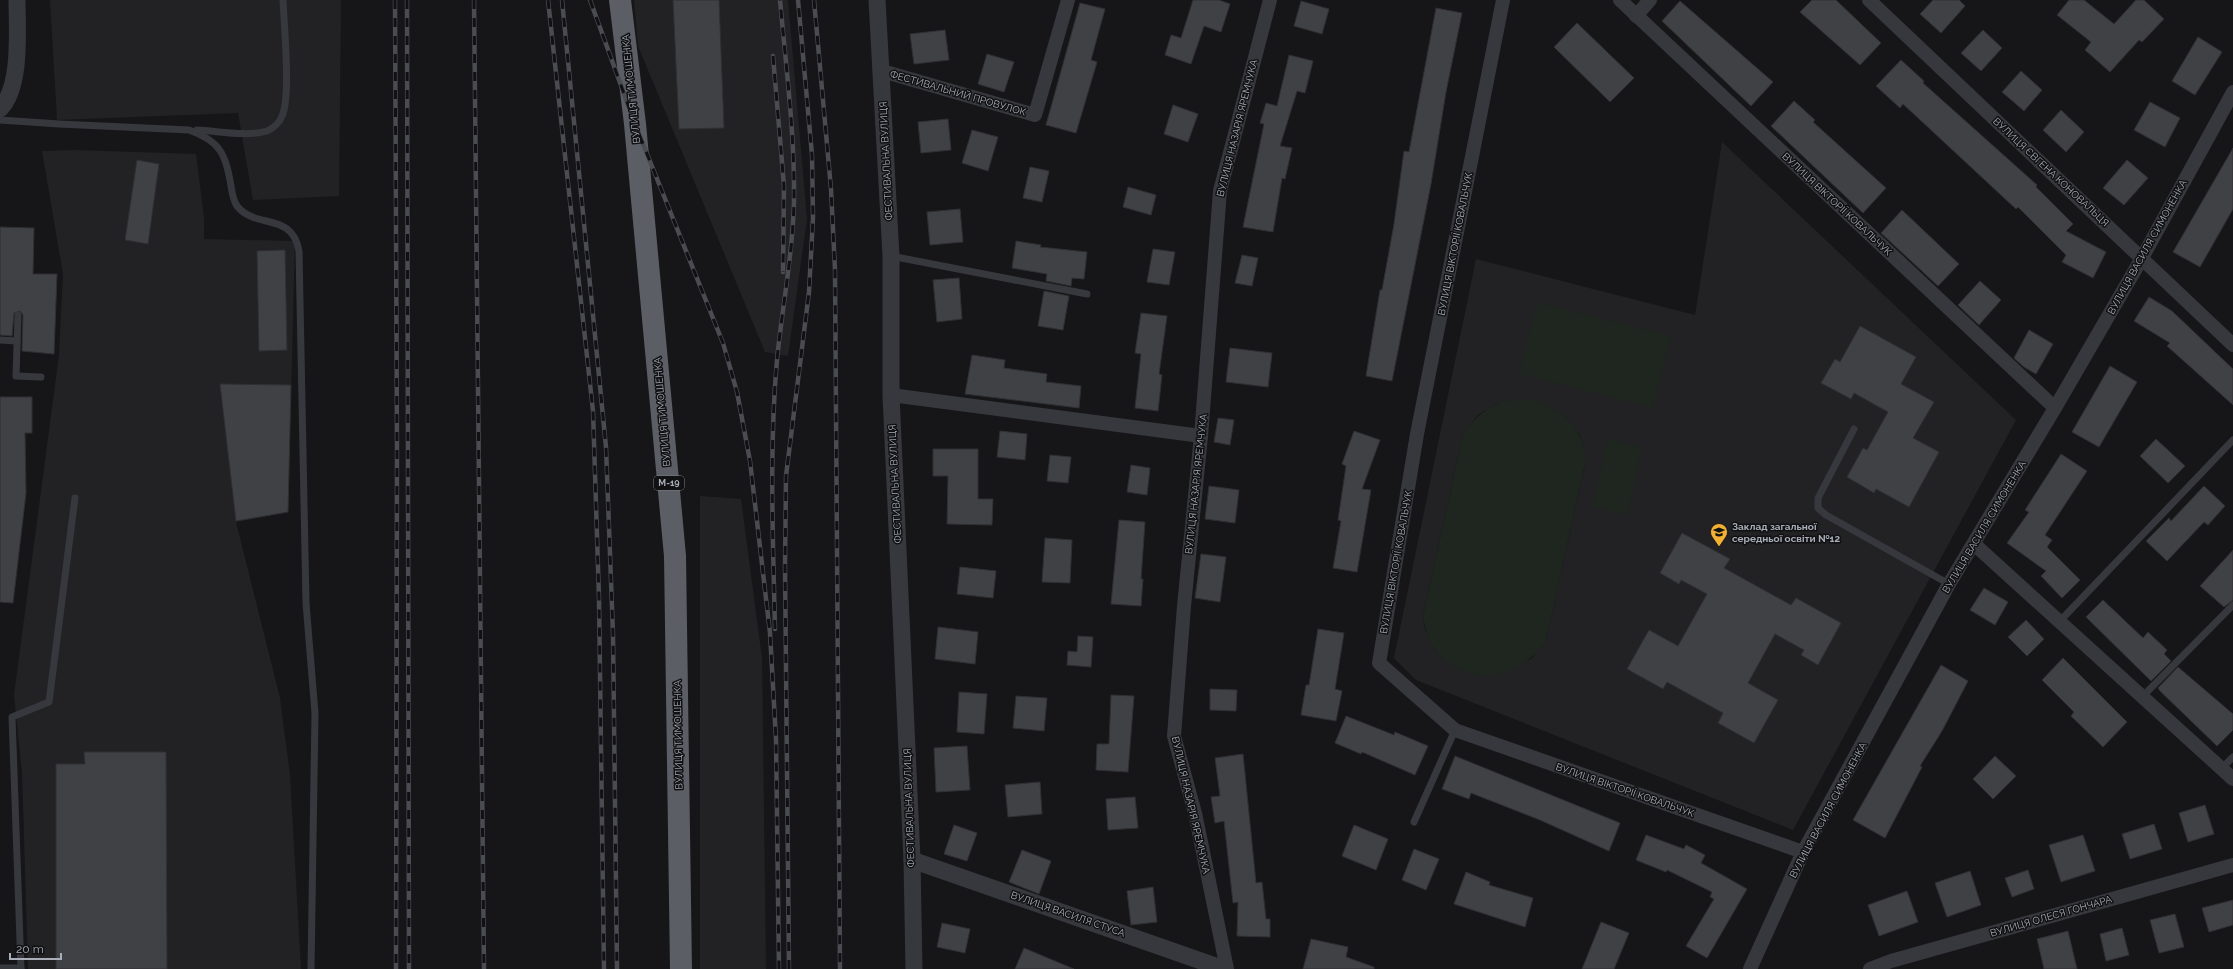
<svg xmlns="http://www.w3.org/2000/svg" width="2233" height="969" font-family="Raleway,sans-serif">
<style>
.built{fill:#222225;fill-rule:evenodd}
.green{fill:#1e261f}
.building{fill:#404145;stroke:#303034}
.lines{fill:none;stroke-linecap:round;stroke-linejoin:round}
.service{stroke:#37383d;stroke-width:7}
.minor{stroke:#37383d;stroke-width:14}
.tertiary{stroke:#37383d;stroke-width:17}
.trunk{stroke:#5b5e65;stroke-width:22}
.rail-casing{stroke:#4a4c52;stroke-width:4.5}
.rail{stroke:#111113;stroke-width:3;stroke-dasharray:9;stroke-linecap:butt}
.labels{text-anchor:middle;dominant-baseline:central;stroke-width:3;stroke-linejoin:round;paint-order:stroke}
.shield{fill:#111113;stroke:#7b7e86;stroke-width:1}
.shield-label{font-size:9px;font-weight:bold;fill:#a8adb8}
.street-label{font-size:10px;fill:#a8adb8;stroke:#111113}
.poi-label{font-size:10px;font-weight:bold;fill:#a8adb8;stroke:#111113;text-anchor:start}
</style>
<rect width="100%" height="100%" fill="#161618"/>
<g class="built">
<polygon points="50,0 341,0 339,196 253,200 238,113 57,120"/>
<polygon points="634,0 788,0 807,219 788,356 765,352 638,46"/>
<path d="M1722 142 2016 420 1793 830 1416 680 1394 658 1476 259 1695 315ZM1497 404 1567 418 1580 435 1586 459 1546 641 1531 659 1492 675H1481L1470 673 1451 664 1442 657 1435 649 1425 629 1423 616 1463 434 1478 415Z"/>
<polygon points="75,150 196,154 204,218 204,239 295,241 288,512 236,522 280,698 290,775 301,969 28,969 22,772 14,695 59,355 63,274 42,151"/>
<polygon points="700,496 741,499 762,658 766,969 700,969"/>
</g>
<g class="green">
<polygon points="1537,302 1671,336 1653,408 1519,374"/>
<path d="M1518 399C1554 400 1582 422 1586 459L1546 641C1508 695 1432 684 1423 616L1463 434C1477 414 1493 402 1518 399Z"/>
<polygon points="1607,439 1642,447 1628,515 1593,507"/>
</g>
<g class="building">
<polygon points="673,0 719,0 724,128 679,129"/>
<polygon points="1193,0 1219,0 1230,4 1221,32 1204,26 1191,64 1165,55 1171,35 1181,38"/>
<polygon points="1812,0 1836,0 1881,43 1860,65 1800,12"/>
<polygon points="1933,0 1959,0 1965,6 1941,33 1920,14"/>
<polygon points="2069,0 2084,0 2114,24 2136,0 2144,0 2164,19 2142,42 2139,40 2110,72 2085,50 2091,42 2057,15"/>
<polygon points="1301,1 1329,9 1322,34 1294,26"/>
<polygon points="1680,1 1773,82 1751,106 1662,21"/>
<polygon points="1080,3 1105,9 1091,60 1097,62 1076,133 1046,125"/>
<polygon points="1436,8 1462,13 1446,92 1431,184 1392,381 1366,376 1380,290 1382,290 1394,224 1404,151 1409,152"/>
<polygon points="1577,23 1634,78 1610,102 1554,47"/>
<polygon points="945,30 949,60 914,64 910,34"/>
<polygon points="1983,30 2002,48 1981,71 1961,53"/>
<polygon points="2198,37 2222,52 2195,95 2172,81"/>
<polygon points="987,54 1014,62 1004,92 978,84"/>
<polygon points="1289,55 1313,61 1305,93 1297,91 1280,146 1292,148 1285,179 1282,178 1273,232 1243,227 1264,124 1260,123 1266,103 1277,106"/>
<polygon points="1901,60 1924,81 1923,83 2037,185 2036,187 2073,224 2066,231 2106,252 2093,278 2062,262 2066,255 2018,207 2016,209 1903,104 1900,108 1876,86"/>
<polygon points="2021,71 2042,90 2024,111 2002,92"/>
<polygon points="1794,101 1815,120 1813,122 1886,188 1863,213 1771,126"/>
<polygon points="2150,102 2180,118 2165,147 2134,130"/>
<polygon points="1173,105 1198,114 1188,142 1164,134"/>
<polygon points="2061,110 2084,132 2066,152 2043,130"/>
<polygon points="948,119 951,150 921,153 918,122"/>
<polygon points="972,130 998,137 988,171 962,163"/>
<polygon points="2233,148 2233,209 2200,267 2173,252"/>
<polygon points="137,160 159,164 148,244 125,240"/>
<polygon points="2127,160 2148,178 2124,205 2103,188"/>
<polygon points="1030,167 1049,171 1042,202 1023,198"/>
<polygon points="1128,187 1156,195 1151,215 1123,207"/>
<polygon points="960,209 963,242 930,245 927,212"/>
<polygon points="1902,210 1959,264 1938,286 1881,233"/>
<polygon points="0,227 34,228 33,274 57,274 54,354 22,351 23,315 20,311 14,313 12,336 0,335"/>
<polygon points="1016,241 1041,245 1040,247 1087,252 1084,279 1072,278 1071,286 1046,281 1047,274 1012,268"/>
<polygon points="1153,249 1175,252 1169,285 1147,282"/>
<polygon points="285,250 287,350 259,351 257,251"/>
<polygon points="1242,255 1258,258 1252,286 1235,283"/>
<polygon points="959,278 962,319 937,322 933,280"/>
<polygon points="1980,281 2001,300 1979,325 1958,305"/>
<polygon points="1044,291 1069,296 1063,330 1038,326"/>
<polygon points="2149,297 2172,311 2233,369 2233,405 2167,346 2170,343 2134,321"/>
<polygon points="1141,313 1167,316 1159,374 1162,375 1158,411 1135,408 1141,354 1135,353"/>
<polygon points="1860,326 1916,357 1901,384 1934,402 1913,438 1939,452 1909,507 1876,489 1874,493 1847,477 1863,448 1867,450 1888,412 1854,393 1851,399 1821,383 1835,359 1840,362"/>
<polygon points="2029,330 2053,344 2036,374 2024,367 2014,358"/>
<polygon points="1230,348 1272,353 1268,387 1226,382"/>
<polygon points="972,355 1005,360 1004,368 1047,374 1046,382 1081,386 1079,408 965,394"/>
<polygon points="2110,366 2137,382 2099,447 2072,432"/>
<polygon points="220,384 291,385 288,512 236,521"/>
<polygon points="0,397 32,397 32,433 25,433 26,493 13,603 0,602"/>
<polygon points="1218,418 1234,420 1230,445 1214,442"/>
<polygon points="1000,431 1027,434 1025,460 997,457"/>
<polygon points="1354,431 1380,440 1362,489 1371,490 1357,572 1333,568 1341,521 1338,520 1346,466 1342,464"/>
<polygon points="2156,439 2185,466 2168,483 2140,456"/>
<polygon points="933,449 978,449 978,499 993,499 992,525 947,524 948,476 933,476"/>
<polygon points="2061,454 2087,471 2045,535 2052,540 2047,547 2080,580 2062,598 2041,576 2046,571 2007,543 2029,512 2025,510"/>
<polygon points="1050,455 1071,457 1068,483 1047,481"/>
<polygon points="1131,465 1150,468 1147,495 1127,492"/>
<polygon points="1209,486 1239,490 1235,523 1205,519"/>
<polygon points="2204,486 2225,506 2208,525 2204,522 2167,561 2146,541 2169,518 2171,521"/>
<polygon points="1119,520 1145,522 1141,579 1143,579 1141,606 1111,604"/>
<polygon points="1682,533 1730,559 1724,568 1791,605 1796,598 1841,623 1818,665 1801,655 1804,650 1775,634 1748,683 1778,700 1754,743 1718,723 1723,713 1667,682 1663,689 1627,669 1649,630 1678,646 1707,594 1681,580 1679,584 1660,573"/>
<polygon points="1045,538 1072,540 1070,583 1042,582"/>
<polygon points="2233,550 2233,600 2224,607 2200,586"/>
<polygon points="1201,554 1226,557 1220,602 1195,598"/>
<polygon points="960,567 996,571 993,598 957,594"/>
<polygon points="1984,588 2008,602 1995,625 1970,610"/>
<polygon points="2103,600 2143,638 2148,632 2167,650 2164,654 2171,661 2151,681 2086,617"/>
<polygon points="2026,620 2044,639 2027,656 2008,637"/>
<polygon points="938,627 978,632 975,664 935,659"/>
<polygon points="1318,629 1344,633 1335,689 1342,691 1336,721 1301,715 1306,685 1309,685"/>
<polygon points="1078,636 1093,637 1091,667 1067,665 1068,651 1077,652"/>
<polygon points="2063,658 2127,722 2103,747 2071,716 2074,712 2042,680"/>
<polygon points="1941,665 1968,681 1942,731 1920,766 1922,767 1885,838 1853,820"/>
<polygon points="2178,667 2233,714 2233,730 2217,746 2160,691 2158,688"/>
<polygon points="1210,689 1237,690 1236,711 1210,710"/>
<polygon points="959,692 987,694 984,734 957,732"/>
<polygon points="1111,695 1134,696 1128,772 1096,770 1097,744 1109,744"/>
<polygon points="1016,696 1047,698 1044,731 1013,728"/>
<polygon points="1346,716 1394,735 1395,732 1428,746 1415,775 1362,752 1361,754 1335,743"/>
<polygon points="967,746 970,790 936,792 934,748"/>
<polygon points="84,752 166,752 167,969 56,969 56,764 85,764"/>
<polygon points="1243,754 1256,883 1262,882 1266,919 1270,919 1270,937 1237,936 1238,902 1233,903 1224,821 1215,823 1211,797 1220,796 1215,758"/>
<polygon points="1455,756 1620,823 1609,851 1540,820 1471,793 1469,799 1442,789"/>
<polygon points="1995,756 2016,776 1993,799 1973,779"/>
<polygon points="1040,782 1042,814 1008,817 1005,785"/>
<polygon points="1135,797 1138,828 1108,830 1106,799"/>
<polygon points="2205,805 2214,834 2188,842 2179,813"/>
<polygon points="2154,824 2162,849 2130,859 2122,834"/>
<polygon points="954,825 977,833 967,861 944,854"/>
<polygon points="1354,825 1388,839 1376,870 1342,856"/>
<polygon points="1646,835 1684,849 1686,845 1705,855 1701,863 1747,889 1707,958 1686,946 1714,899 1710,897 1712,892 1667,870 1666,872 1636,860"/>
<polygon points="2083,835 2095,871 2061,882 2049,845"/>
<polygon points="1414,849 1439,859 1426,890 1402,880"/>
<polygon points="1022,850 1051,861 1039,894 1009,882"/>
<polygon points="2028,870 2034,889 2012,897 2005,878"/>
<polygon points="1970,871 1981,905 1947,917 1935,883"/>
<polygon points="1466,872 1490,882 1489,885 1533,898 1525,927 1454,904"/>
<polygon points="1153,887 1157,922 1131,925 1127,891"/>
<polygon points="1907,891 1918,922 1879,936 1868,905"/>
<polygon points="2233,900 2233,925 2209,932 2202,908"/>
<polygon points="2175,914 2184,947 2159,953 2150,920"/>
<polygon points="1601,922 1629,933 1614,969 1582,969"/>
<polygon points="942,923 970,929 965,953 937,947"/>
<polygon points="2122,928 2129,955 2106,961 2100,934"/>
<polygon points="2068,931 2077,969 2044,969 2037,939"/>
<polygon points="1311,939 1348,947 1346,957 1374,967 1374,969 1303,969"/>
<polygon points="1024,948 1074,969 1015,969"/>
</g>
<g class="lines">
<g class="service">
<path d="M0 120 59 124 189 130C220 141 226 154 231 186 232 193 233 200 237 206 256 230 292 211 299 251L306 603 315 713 311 969"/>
<path d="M197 130C219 131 246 137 267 131 274 128 280 122 282 116 291 98 284 24 283 0"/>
<polyline points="891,256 1087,294"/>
<polyline points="18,315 16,376 41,377"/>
<polyline points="0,340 17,341"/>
<polyline points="1854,429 1818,498 1818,508 1826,515 1949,584"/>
<polyline points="2060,621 2233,440"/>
<polyline points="2143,696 2233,605"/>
<polyline points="2222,768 2233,757"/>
<polyline points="1414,822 1455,730"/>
<polyline points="0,968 21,968"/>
<polyline points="21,969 12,717 49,702 75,498"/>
</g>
<g class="minor">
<polyline points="1503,0 1417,434 1379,663 1455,730 1803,852"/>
<polyline points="1620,0 2055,408"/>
<polyline points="1869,0 2233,345"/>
<polyline points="1636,16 1650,0"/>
<polyline points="882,71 1035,115 1068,0"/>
<polyline points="891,395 1201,436"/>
<polyline points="1974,544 2233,779"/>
<polyline points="1227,969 1195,813 1174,736 1184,606 1201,436 1220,191 1270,0"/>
<polyline points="1750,969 1803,852 1949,584 2055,408 2142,258 2233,92"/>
<polyline points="1870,969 1891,961 2233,865"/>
</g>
<g class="tertiary">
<polyline points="877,0 891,256 891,395 912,860 914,969"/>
<path d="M0 109C22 87 17 29 17 0"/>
<polyline points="912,860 1224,969"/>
</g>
<polyline class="trunk" points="620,0 635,124 675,556 681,969"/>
<defs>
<g id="rail">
<polyline points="395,0 397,450 396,969"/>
<polyline points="407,0 409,969"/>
<polyline points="474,0 484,969"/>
<polyline points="548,0 593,411 599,598 604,969"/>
<polyline points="562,0 606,447 613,634 617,969"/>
<polyline points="590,0 635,124 723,343 737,392 750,461 770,633 776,739 779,969"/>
<polyline points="814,0 831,189 835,270 840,969"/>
<polyline points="773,56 784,186 783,272"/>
<path d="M775 629C773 539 769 449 777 360 782 307 793 255 794 202 795 135 786 67 780 0"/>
<polyline points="789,969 785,567 786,476 809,292 813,218 812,155 798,0"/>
</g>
</defs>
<use href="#rail" class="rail-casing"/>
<use href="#rail" class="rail"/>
</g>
<defs>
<symbol id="school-pin" viewBox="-11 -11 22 30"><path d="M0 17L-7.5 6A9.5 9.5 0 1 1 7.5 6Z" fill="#f2b134" stroke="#111113"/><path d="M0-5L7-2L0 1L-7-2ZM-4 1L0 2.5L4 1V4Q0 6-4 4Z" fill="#111"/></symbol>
</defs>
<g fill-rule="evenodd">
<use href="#school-pin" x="1709" y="522" width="20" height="27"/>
</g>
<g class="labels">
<rect class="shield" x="654" y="476" width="30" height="14" rx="3"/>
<g class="shield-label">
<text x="669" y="483">М-19</text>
</g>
<g class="street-label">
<text transform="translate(631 89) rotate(-96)">ВУЛИЦЯ ТИМОШЕНКА</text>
<text transform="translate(958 93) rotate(16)">ФЕСТИВАЛЬНИЙ ПРОВУЛОК</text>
<text transform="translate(1237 128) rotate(-76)">ВУЛИЦЯ НАЗАРІЯ ЯРЕМЧУКА</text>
<text transform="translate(886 161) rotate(-93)">ФЕСТИВАЛЬНА ВУЛИЦЯ</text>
<text transform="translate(2051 172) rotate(43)">ВУЛИЦЯ ЄВГЕНА КОНОВАЛЬЦЯ</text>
<text transform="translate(1837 204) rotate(43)">ВУЛИЦЯ ВІКТОРІЇ КОВАЛЬЧУК</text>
<text transform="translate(1455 244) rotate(-79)">ВУЛИЦЯ ВІКТОРІЇ КОВАЛЬЧУК</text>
<text transform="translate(2147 247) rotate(-61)">ВУЛИЦЯ ВАСИЛЯ СИМОНЕНКА</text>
<text transform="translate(662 412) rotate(-95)">ВУЛИЦЯ ТИМОШЕНКА</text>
<text transform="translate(895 484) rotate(-93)">ФЕСТИВАЛЬНА ВУЛИЦЯ</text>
<text transform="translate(1196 484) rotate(-84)">ВУЛИЦЯ НАЗАРІЯ ЯРЕМЧУКА</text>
<text transform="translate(1984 527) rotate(-59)">ВУЛИЦЯ ВАСИЛЯ СИМОНЕНКА</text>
<text transform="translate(1396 562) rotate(-80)">ВУЛИЦЯ ВІКТОРІЇ КОВАЛЬЧУК</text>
<text transform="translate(678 735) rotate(-91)">ВУЛИЦЯ ТИМОШЕНКА</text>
<text transform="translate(1625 790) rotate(19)">ВУЛИЦЯ ВІКТОРІЇ КОВАЛЬЧУК</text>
<text transform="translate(1191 805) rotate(77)">ВУЛИЦЯ НАЗАРІЯ ЯРЕМЧУКА</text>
<text transform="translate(909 808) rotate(-92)">ФЕСТИВАЛЬНА ВУЛИЦЯ</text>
<text transform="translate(1828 810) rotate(-62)">ВУЛИЦЯ ВАСИЛЯ СИМОНЕНКА</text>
<text transform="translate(1068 914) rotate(19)">ВУЛИЦЯ ВАСИЛЯ СТУСА</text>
<text transform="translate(2051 916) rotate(-16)">ВУЛИЦЯ ОЛЕСЯ ГОНЧАРА</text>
</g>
<g class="poi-label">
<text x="1732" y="526">Заклад загальної<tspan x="1732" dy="12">середньої освіти №12</tspan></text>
</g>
</g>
<path d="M10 953v6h51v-6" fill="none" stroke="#a8adb8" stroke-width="2"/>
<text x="16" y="953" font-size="12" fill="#a8adb8" stroke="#111113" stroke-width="3" paint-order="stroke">20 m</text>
</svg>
